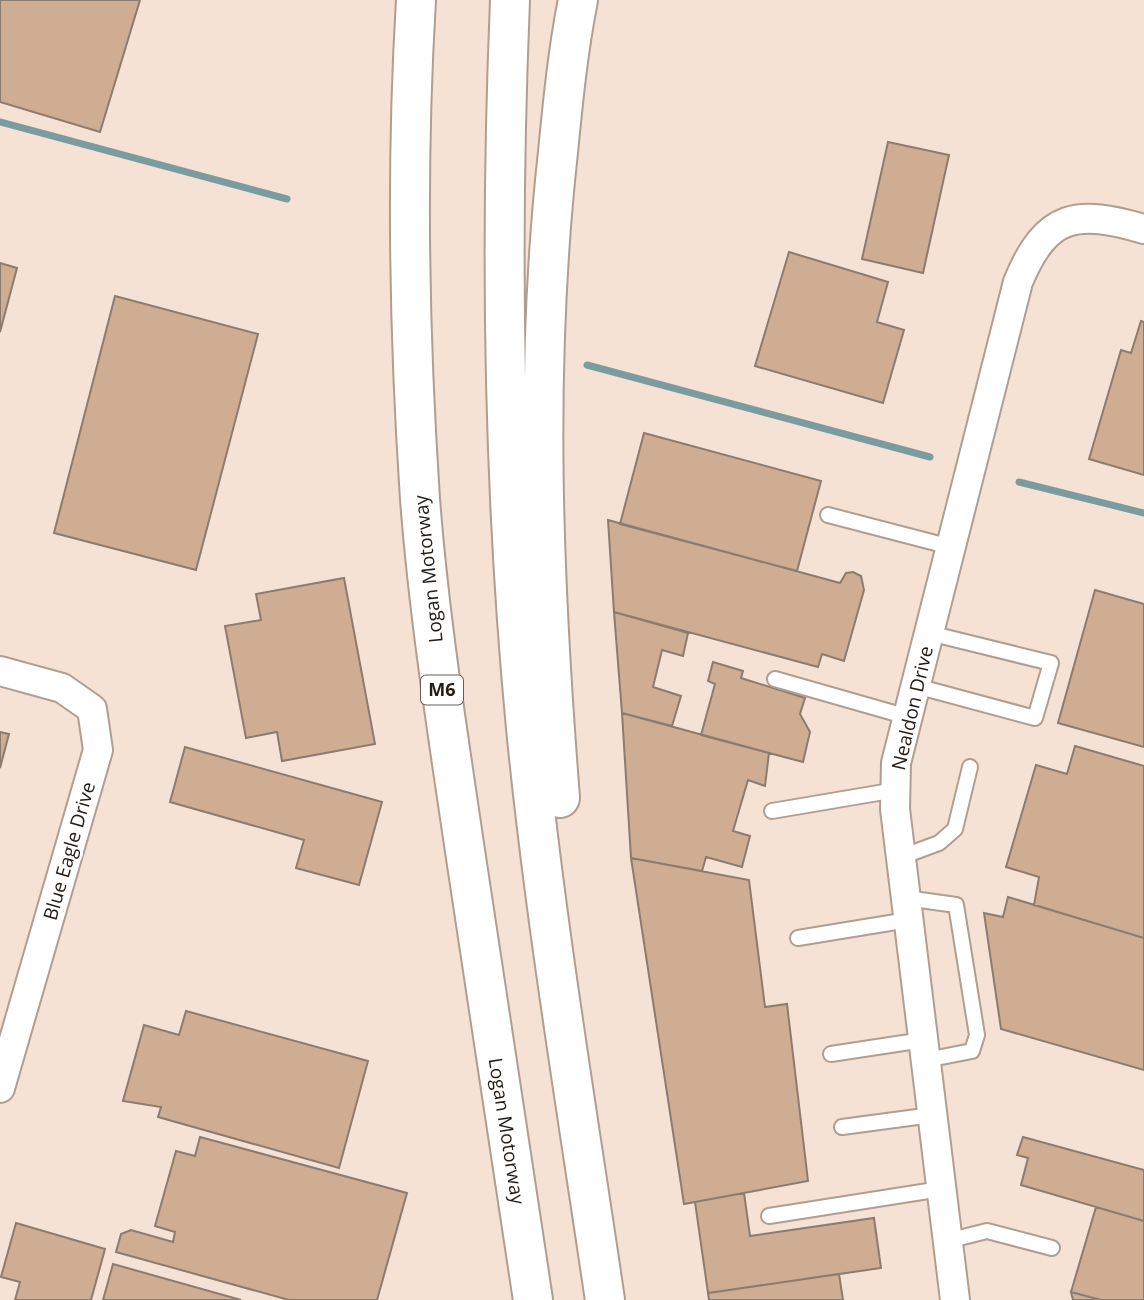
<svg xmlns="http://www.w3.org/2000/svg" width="1144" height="1300" viewBox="0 0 1144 1300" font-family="'Open Sans',sans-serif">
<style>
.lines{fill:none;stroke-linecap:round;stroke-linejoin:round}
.stream{stroke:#7a9ca0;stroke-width:7}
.building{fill:#cfad93;stroke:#8c7b6f;stroke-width:2}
.service-casing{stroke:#b09e91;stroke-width:18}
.minor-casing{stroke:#b09e91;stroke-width:32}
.motorway-casing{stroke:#b09e91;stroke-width:42}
.service{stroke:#fff;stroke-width:14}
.minor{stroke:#fff;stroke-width:28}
.motorway{stroke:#fff;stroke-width:38}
.labels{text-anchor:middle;stroke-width:6;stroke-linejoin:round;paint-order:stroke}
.shield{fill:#fff;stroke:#65605d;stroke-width:2}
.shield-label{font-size:18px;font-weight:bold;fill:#231c17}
.street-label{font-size:19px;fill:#231c17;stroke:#fff}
</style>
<rect width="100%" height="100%" fill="#f5e2d4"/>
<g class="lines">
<path class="stream" d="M0 122 287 199
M587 365 930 457
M1019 482 1144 513"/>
</g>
<path class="building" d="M0 0H140L100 132 0 102Z
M888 142 949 155 923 273 862 259Z
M789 252 888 282 877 322 904 330 883 403 755 366Z
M0 263 17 268 0 332Z
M115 296 258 334 196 570 54 533Z
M1141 321 1144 322V475L1089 459 1121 350 1131 353Z
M644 433 821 481 797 571 620 524Z
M608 520 840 583 846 573 853 572 861 576 864 590 844 661 822 654 818 667 614 612Z
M344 578 375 744 282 761 277 732 246 738 225 626 261 620 256 594Z
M1095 590 1144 604V747L1058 723Z
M614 612 688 633 683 656 662 650 653 687 681 696 672 726 622 713Z
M713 662 743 671 741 678 805 698 800 714 810 732 803 762 701 735 715 684 708 681Z
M622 713 769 753 765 786 748 780 733 831 750 836 742 867 706 857 702 871 631 858Z
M0 732 9 734 0 768Z
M1075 746 1144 766V938L1034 905 1039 877 1006 867 1036 765 1067 774Z
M185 747 382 802 359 885 296 868 304 840 170 802Z
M631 858 749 880 765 1007 787 1004 808 1181 684 1204Z
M1008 897 1144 938V1070L1001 1029 984 913 1003 917Z
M186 1011 368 1061 339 1168 158 1117 161 1107 123 1101 144 1025 179 1035Z
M200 1137 407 1193 377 1300H289L116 1252 121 1234 131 1230 173 1242 175 1232 155 1226 176 1151 195 1156Z
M1023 1137 1144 1170V1221L1021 1185 1028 1158 1017 1155Z
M744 1193 750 1236 874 1218 881 1268 708 1293 695 1202Z
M1096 1207 1144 1221V1300H1101L1071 1292Z
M16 1223 105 1249 91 1300H15L20 1282 1 1277Z
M113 1264 241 1300H103Z
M839 1274 843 1300H709L708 1293Z
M1071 1292 1101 1300H1073Z"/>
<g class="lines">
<defs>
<path id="service" d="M828 515 951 547
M775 679 908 717
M916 686 1035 718 1051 663 929 633
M772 811 896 790
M901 857 939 843 955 829 970 767
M906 898 956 905 977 1035 972 1051 926 1060
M798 938 908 920
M831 1054 923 1040
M842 1127 932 1115
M769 1216 941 1189
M947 1241 987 1231 1052 1248"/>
<path id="minor" d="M0 671 62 688 92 709 98 750 0 1088
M955 1300 895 809 896 763 1018 282C1047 212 1077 210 1144 229"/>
<path id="motorway" d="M416 0C406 166 409 334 420 499 429 617 448 735 465 851 488 1001 510 1150 533 1300
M510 0C500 242 503 487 526 728 545 920 577 1110 605 1300
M560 798C543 582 534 368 558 152 563 101 568 50 578 0"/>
</defs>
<use href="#service" class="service-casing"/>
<use href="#minor" class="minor-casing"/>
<use href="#motorway" class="motorway-casing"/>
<use href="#service" class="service"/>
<use href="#minor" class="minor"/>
<use href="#motorway" class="motorway"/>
</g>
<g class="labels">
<rect class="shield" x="421" y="675.5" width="42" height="29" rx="5"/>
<g class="shield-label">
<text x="442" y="696">M6</text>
</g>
<g class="street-label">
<text transform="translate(428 569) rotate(-96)" y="7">Logan Motorway</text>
<text transform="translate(912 708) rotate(-77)" y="7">Nealdon Drive</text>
<text transform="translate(69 851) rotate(-74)" y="7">Blue Eagle Drive</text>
<text transform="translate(507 1131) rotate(81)" y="7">Logan Motorway</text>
</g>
</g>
</svg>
